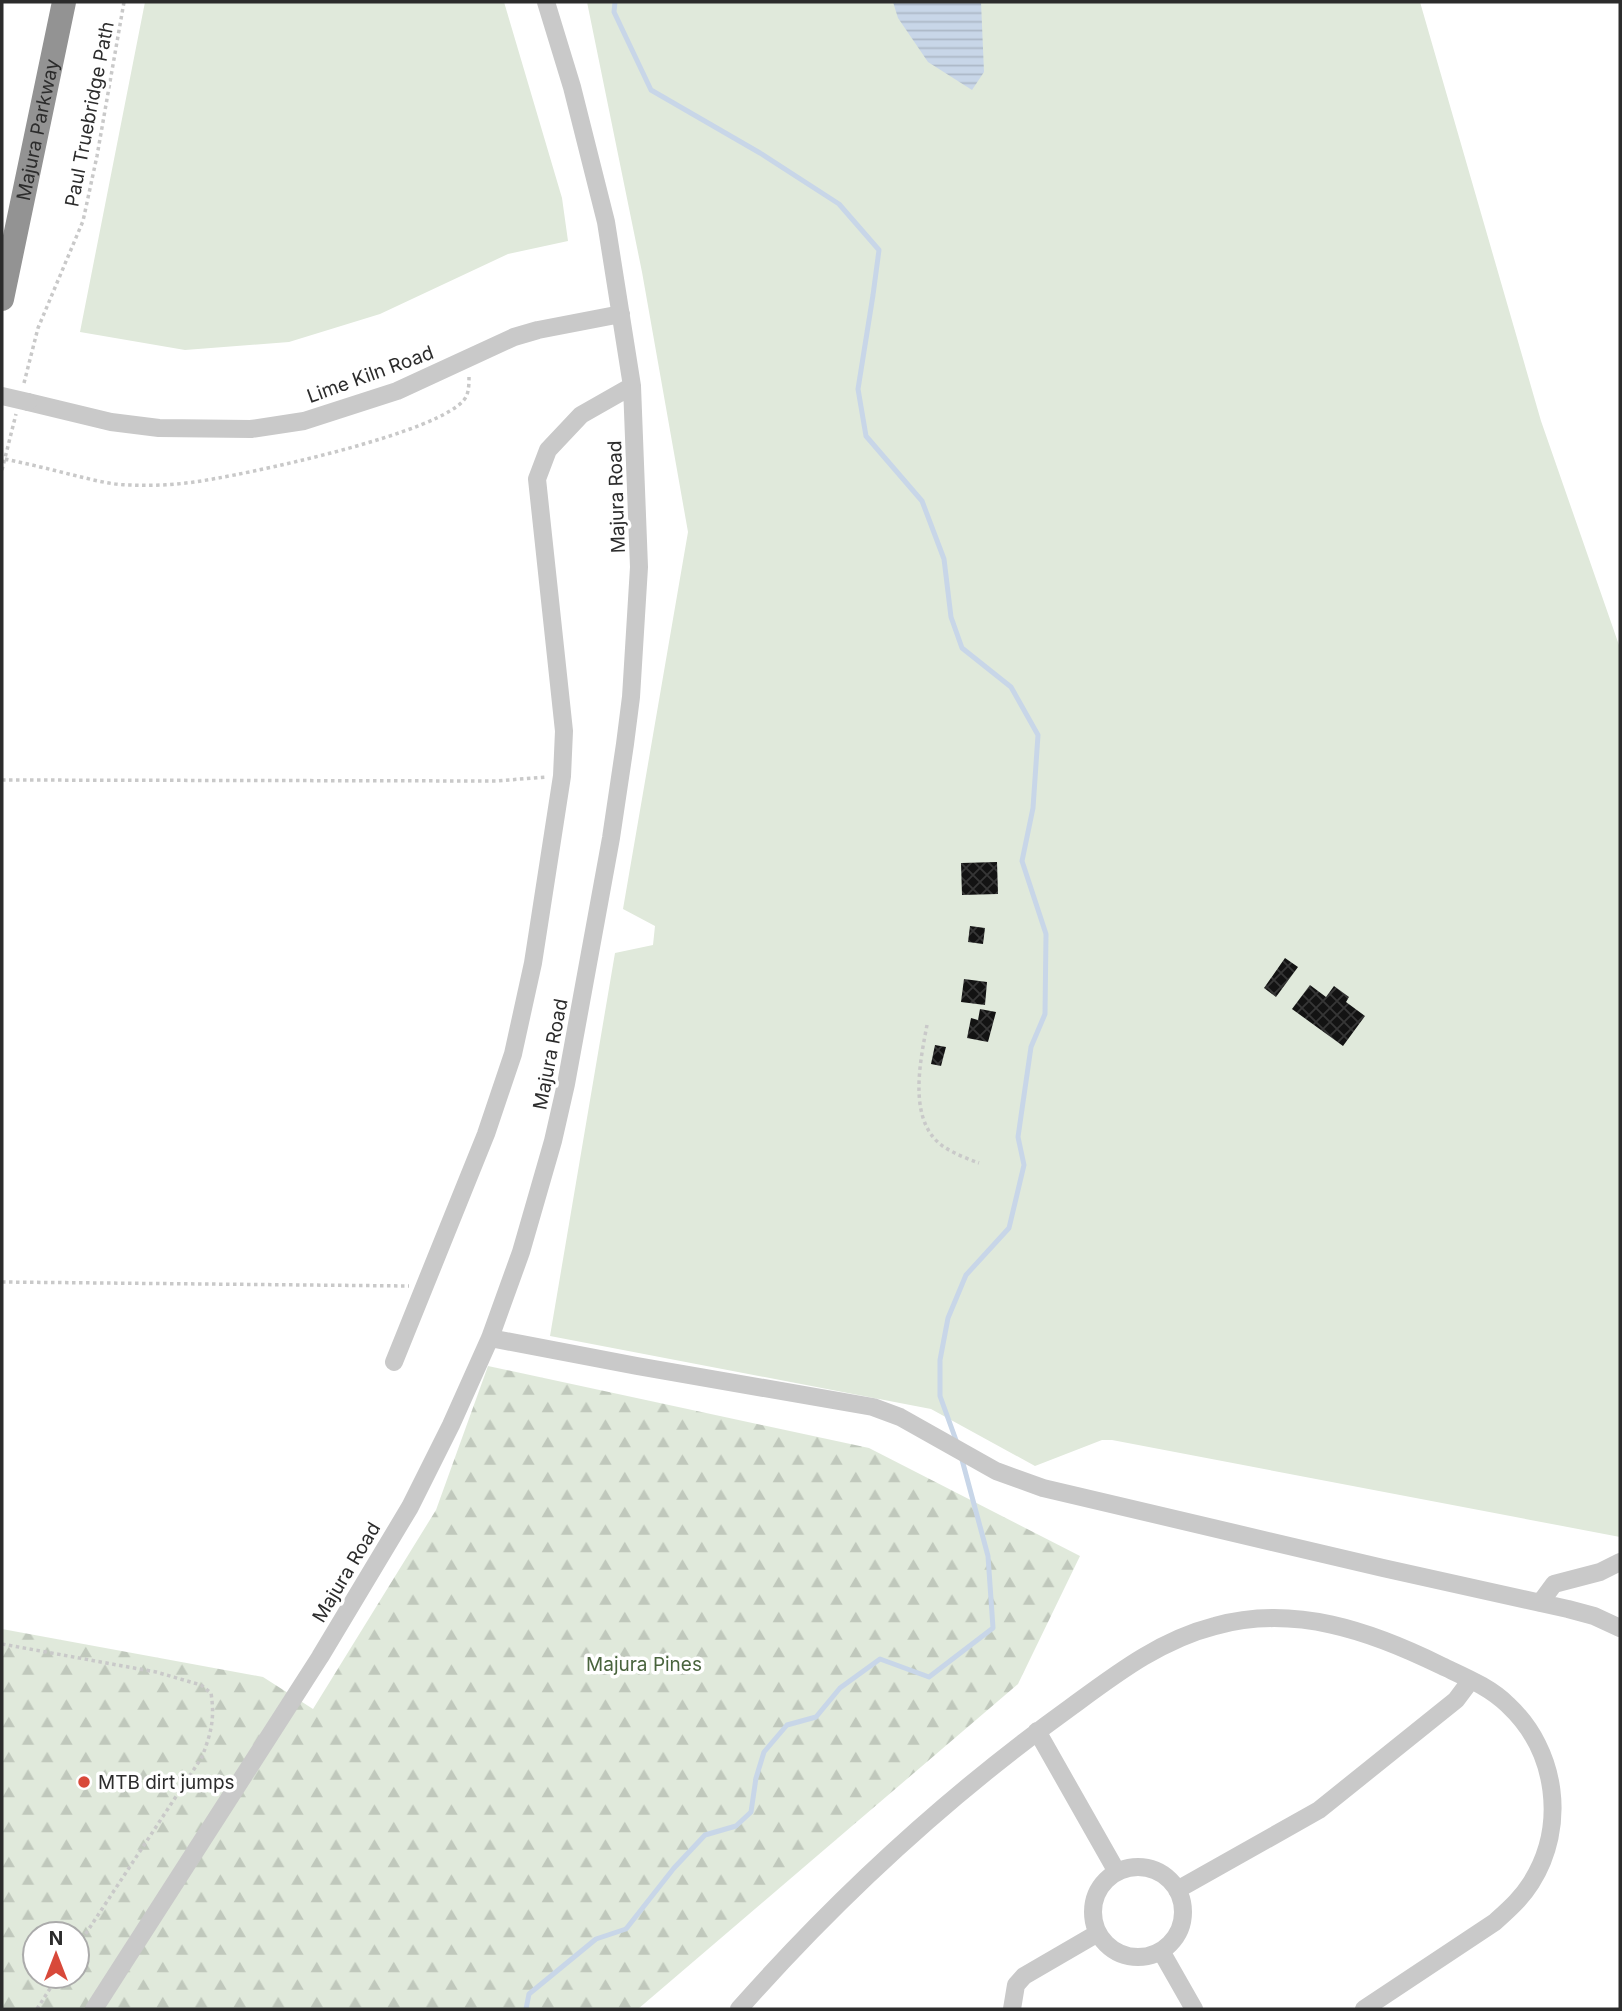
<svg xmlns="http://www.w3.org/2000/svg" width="1622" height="2011" viewBox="0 0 1622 2011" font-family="Inter,sans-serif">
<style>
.green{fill:#e0e9db}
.forest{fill:url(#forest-firs);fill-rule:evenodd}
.water{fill:url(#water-rules)}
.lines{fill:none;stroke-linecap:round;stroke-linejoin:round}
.stream{stroke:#c8d6e8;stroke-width:5}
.building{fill:url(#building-cross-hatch)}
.path{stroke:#c9c9c9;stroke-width:3.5;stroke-dasharray:3.5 3.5;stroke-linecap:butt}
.minor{stroke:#c9c9c9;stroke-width:18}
.highway{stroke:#939393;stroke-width:24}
.minor-bridge{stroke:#c9c9c9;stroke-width:18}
.poi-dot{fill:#d8493a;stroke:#fff;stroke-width:2.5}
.labels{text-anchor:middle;stroke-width:7;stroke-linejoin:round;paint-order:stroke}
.street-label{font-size:19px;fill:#2c2c2c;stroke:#fff}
.park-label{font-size:19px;fill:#49643d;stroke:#fff}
.poi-label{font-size:19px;fill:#2c2c2c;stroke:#fff;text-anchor:start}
</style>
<defs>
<pattern id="forest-firs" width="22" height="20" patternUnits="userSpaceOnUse" patternTransform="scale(1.75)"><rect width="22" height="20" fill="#e0e9db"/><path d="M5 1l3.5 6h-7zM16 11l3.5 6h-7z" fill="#c0c8bc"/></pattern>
<pattern id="water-rules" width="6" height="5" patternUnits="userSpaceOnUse" patternTransform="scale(1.75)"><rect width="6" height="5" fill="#c8d6e8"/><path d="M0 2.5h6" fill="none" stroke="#acb8c7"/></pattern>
<pattern id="building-cross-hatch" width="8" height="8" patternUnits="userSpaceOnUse" patternTransform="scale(1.75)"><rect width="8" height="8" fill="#131313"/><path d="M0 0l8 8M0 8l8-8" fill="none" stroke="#363636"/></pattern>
</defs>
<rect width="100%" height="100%" fill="#fff"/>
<path class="green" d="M145 2H504L562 198 568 241 508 254 380 314 289 342 185 350 80 332Z
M587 2H1420L1541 421 1620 648V1537L1112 1440H1102L1035 1466 931 1409 550 1336 615 953 653 945 655 926 623 909 688 532 642 272Z"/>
<path class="forest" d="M488 1366 869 1448 1080 1556 1018 1684 638 2009H2V1629L263 1677 313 1709 436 1510ZM35 1934H77V1976H35Z"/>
<path class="water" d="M893 2H981L984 72 972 90 928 62 898 18Z"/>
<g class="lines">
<path class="stream" d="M615 2 614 12 651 90 760 153 839 204 879 250 873 295 858 389 866 436 922 501 944 559 951 617 962 648 1011 687 1038 735 1033 808 1022 861 1046 934 1045 1014 1031 1047 1018 1137 1024 1165 1009 1228 966 1275 948 1318 940 1360V1396L957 1443
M526 2009 529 1994 596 1939 626 1929 674 1868 705 1835 736 1826 751 1812 756 1778 764 1752 787 1725 816 1717 840 1688 880 1659 929 1677 993 1628 988 1556 961 1456"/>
</g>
<path class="building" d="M997 862 998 894 962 895 961 863Z
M970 926 985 928 983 944 968 942Z
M1285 958 1298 967 1276 997 1264 988Z
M964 979 987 982 985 1005 961 1002Z
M1310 985 1326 997 1334 986 1349 997 1346 1002 1365 1016 1343 1046 1292 1009Z
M980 1009 996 1012 988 1042 967 1038 971 1018 978 1020Z
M935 1045 946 1047 941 1066 931 1064Z"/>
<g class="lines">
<path class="path" d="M24 383 38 328 83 221 97 156 124 2
M5 459C29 464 53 470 77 476 94 480 112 485 130 485 151 486 173 485 194 482 239 476 446 433 466 397 469 391 469 383 469 376
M2 470 16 414
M2 780 496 781 546 777
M927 1025C920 1062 907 1122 944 1147 955 1154 968 1159 979 1163
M2 1282 409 1286
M2 1644 156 1672 201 1685 211 1693C215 1719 211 1733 202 1757L77 1947
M37 2009 58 1976"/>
<path class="minor" d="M28 402 111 422 159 428 251 429 304 421 397 391 514 337 538 330 621 314
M490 1338 637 1366 873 1407 900 1417 996 1471 1043 1488 1383 1568 1568 1609 1594 1616 1620 1628
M394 1362 486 1134 513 1054 533 963 562 776 564 731 537 479 548 450 581 415 632 386
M1540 1603 1554 1584 1600 1572 1620 1562
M1037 1731 1117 1872
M1093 1912a45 45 0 1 1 90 0a45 45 0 1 1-90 0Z
M1177 1890 1319 1810 1456 1700 1471 1680
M1161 1951 1194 2009
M94 2009 320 1657 410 1507 451 1425 490 1338 521 1252 553 1141 566 1084 611 838 625 744 631 697 639 567 632 386 606 222 572 87 546 2
M739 2009C838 1897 950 1794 1071 1707 1116 1674 1160 1640 1215 1626 1294 1604 1371 1631 1442 1666 1465 1677 1490 1687 1508 1705 1557 1751 1567 1826 1531 1883 1521 1899 1508 1910 1495 1922L1364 2009
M1012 2009 1016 1985 1024 1976 1098 1933"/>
<path class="highway" id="s1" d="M2 299 64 2"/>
<path class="minor-bridge" d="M2 396 28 402"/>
</g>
<circle class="poi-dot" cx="84" cy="1782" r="7"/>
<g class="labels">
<g class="street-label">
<text transform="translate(89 114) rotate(-79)" y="7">Paul Truebridge Path</text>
<text dy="7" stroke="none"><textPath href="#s1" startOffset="173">Majura Parkway</textPath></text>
<text transform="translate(370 374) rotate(-20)" y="7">Lime Kiln Road</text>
<text transform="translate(616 497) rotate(-92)" y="7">Majura Road</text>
<text transform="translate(550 1054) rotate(-79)" y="7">Majura Road</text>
<text transform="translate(346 1572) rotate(-59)" y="7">Majura Road</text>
</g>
<g class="park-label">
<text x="644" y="1671">Majura Pines</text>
</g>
<g class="poi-label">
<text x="98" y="1789">MTB dirt jumps</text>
</g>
</g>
<rect width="1622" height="2011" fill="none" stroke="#2c2c2c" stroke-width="7"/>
<g transform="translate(56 1955)"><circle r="33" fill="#ffffff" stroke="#ababab" stroke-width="2"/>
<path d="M0-5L12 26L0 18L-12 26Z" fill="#d8493a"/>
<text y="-10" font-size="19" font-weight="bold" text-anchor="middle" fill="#2c2c2c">N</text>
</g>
</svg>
